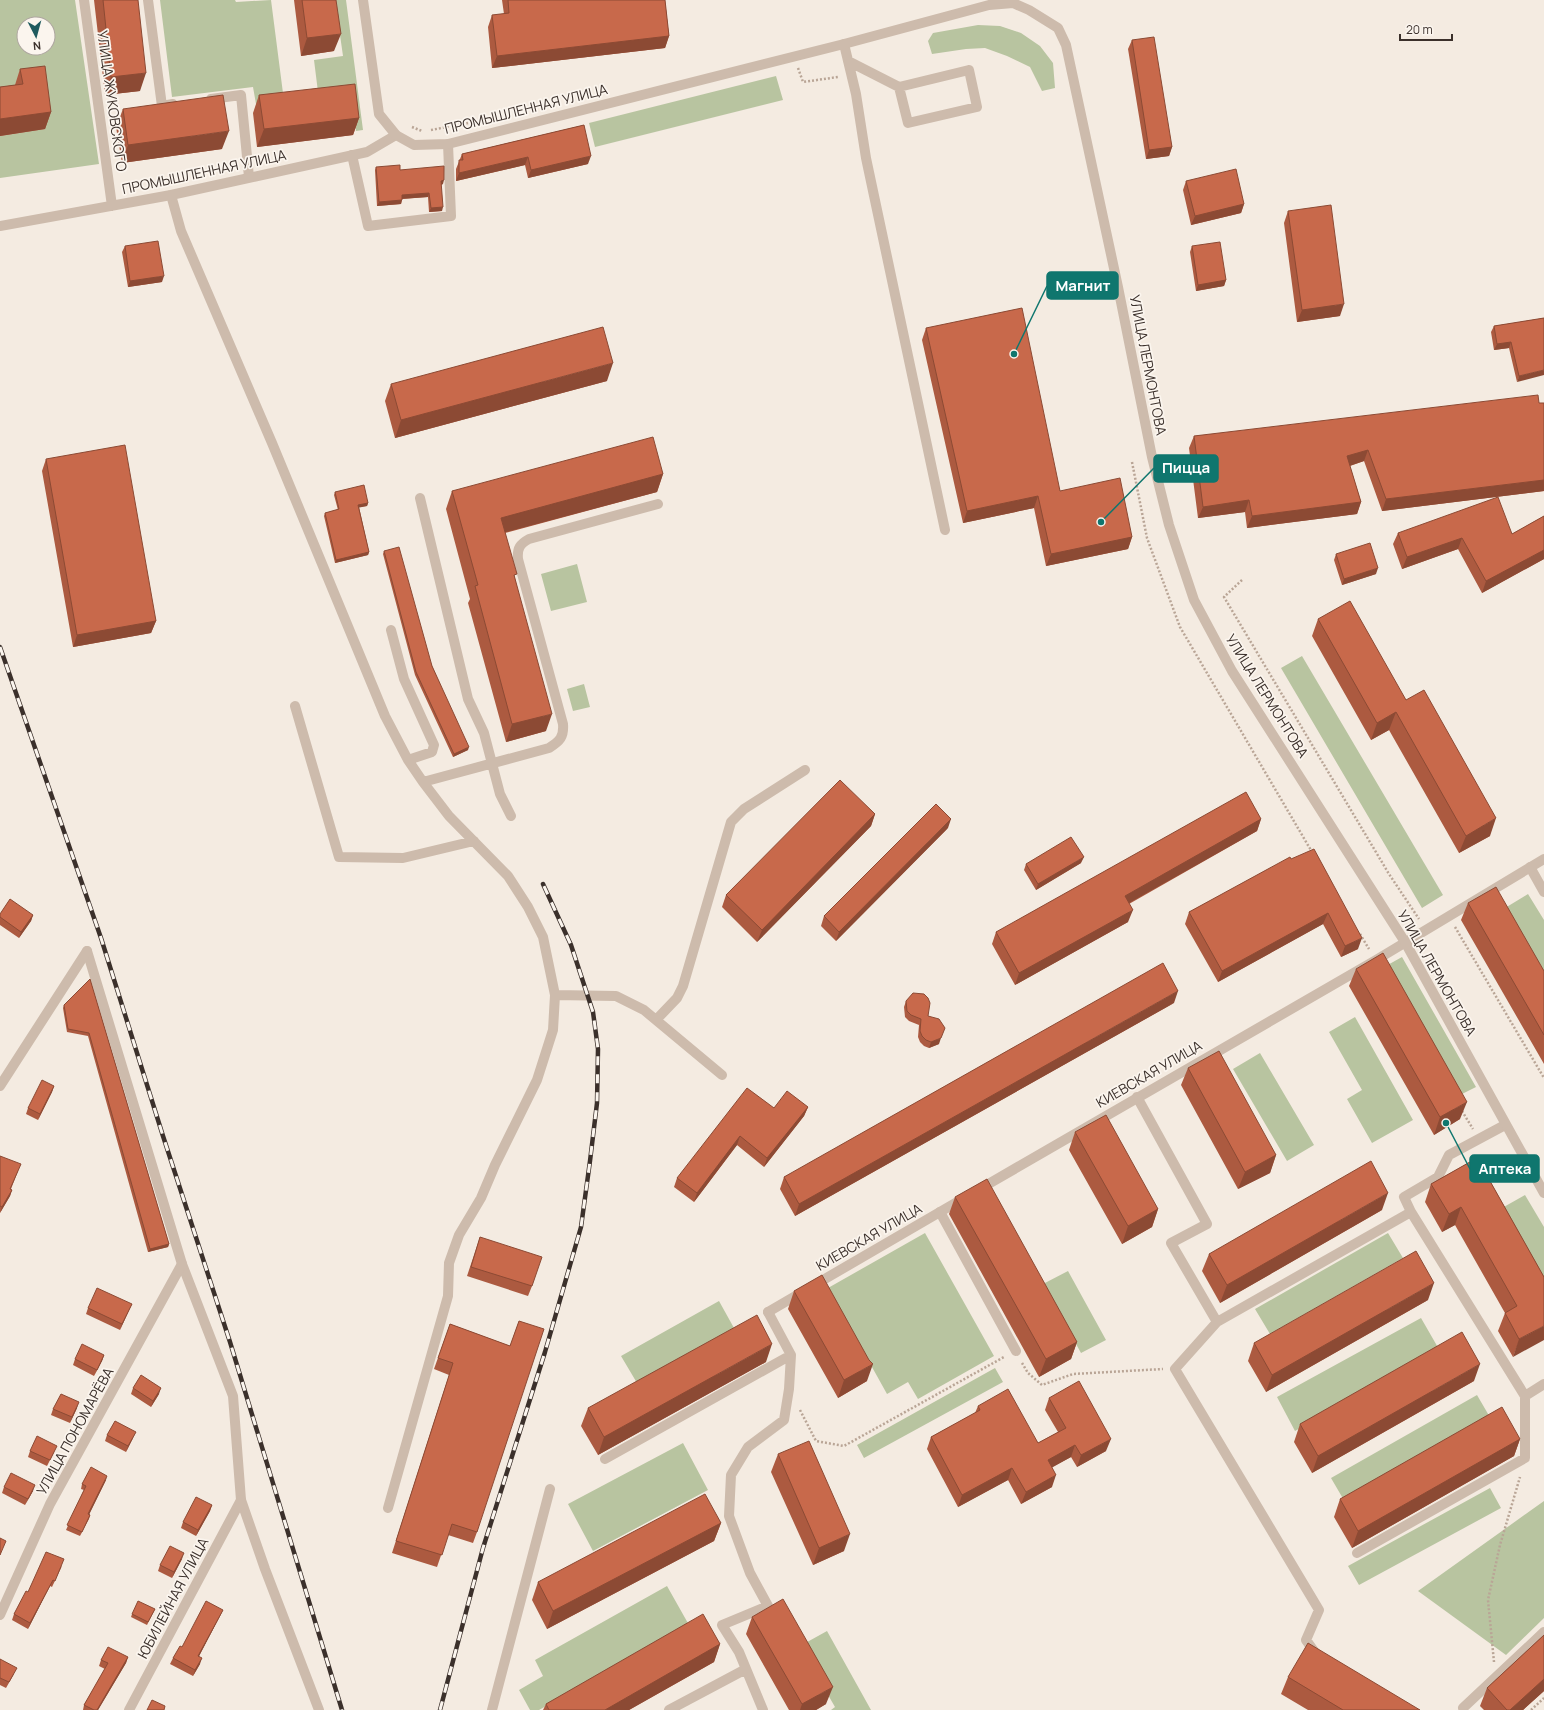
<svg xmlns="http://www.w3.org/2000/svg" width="1544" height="1710" viewBox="0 0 1544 1710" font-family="Manrope,sans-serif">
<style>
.green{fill:#b8c4a0;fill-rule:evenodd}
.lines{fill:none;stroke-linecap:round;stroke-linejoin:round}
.path{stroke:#b9a596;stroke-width:2.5;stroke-dasharray:2 2;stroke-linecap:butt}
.service{stroke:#cdbbac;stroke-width:10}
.minor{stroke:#cdbbac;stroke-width:10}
.tertiary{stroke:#cdbbac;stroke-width:10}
.rail-casing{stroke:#3b302b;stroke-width:4.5}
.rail{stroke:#fbf5ee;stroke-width:3;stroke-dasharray:9;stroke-linecap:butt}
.wall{fill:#ac5a40}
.shaded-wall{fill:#8c4a34}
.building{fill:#c8694b;stroke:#8c4a34}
.labels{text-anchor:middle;stroke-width:3.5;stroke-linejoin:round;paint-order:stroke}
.street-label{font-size:14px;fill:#3b302b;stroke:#fbf5ee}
.leader{fill:none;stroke:#0f766e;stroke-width:1.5}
.callout-dot{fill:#0f766e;stroke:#fbf5ee;stroke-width:1.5}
.callout{fill:#0f766e;stroke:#0f766e;stroke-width:1.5}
.callout-label{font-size:15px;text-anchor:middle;font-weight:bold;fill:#fff}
</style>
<rect width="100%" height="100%" fill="#f4ebe1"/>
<path class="green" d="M0 0H75L99 164 0 178V136L44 129 0 104ZM24 24H48V48H24Z
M160 0H235L236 2 271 0 284 101 256 104 253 87 172 97Z
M335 0H346L363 130 356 131 351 96 319 100 314 60 343 56Z
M978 25 1000 26 1021 33 1040 46 1053 63 1055 88 1042 91 1030 67 1007 56 985 48 966 49 932 54 928 41 933 33Z
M776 76 783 100 595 147 589 123Z
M577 564 587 602 551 611 541 574Z
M1302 656 1443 895 1422 908 1281 668Z
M584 684 590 707 573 711 567 689Z
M1528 894 1544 920V975L1505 908Z
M1402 957 1476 1087 1458 1096 1384 967Z
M1355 1017 1413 1120 1372 1143 1347 1099 1362 1090 1329 1032Z
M1260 1053 1314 1145 1287 1161 1233 1069Z
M1525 1195 1544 1227V1280L1502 1208Z
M925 1233 994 1356 918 1399 908 1382 887 1394 828 1288Z
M1388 1233 1403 1258 1270 1334 1255 1309Z
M1068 1271 1106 1340 1081 1353 1043 1284Z
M719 1301 734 1328 637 1383 621 1356Z
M1421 1318 1440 1351 1295 1431 1277 1397Z
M995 1368 1003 1382 864 1458 857 1445Z
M1477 1395 1491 1419 1345 1502 1331 1478Z
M683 1443 708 1490 593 1551 568 1504Z
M1490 1488 1501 1508 1359 1585 1348 1566Z
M1544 1501V1618L1506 1655 1418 1591Z
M667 1586 689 1625 539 1710H530L519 1690 543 1676 535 1660Z
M827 1631 871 1710H831L835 1707 800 1646Z"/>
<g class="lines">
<path class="path" d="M798 68 803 82 838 77
M412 127 422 131
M431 130 468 123
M1132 462 1147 538 1180 627 1312 852
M1242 580 1224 597 1389 874 1419 919
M1455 927 1544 1078
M1360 934 1369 949
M1462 1111 1473 1129
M1022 1363 1028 1373 1042 1385 1073 1374 1163 1369
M800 1410 816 1441 844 1446 1004 1357
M1494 1662 1488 1600 1500 1545 1520 1477
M1531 1710 1544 1698"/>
<path class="service" d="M148 0 162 106 173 104
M844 44 856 94 866 158 945 530
M848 61 899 87 908 123 977 107 969 70 899 87
M211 99 241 95 249 177
M352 155 368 226 451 216 448 144
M171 195 181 231 272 443 385 716 408 760 423 782 449 816 508 876 528 907 543 937 555 995 616 996 644 1010 722 1075
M420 498 468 699 484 733 500 794 511 816
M391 630 404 679 434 745 432 752 408 760
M295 706 339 857 403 858 474 841
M423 782 549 748C560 741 564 737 563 724L518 559C517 548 520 544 529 539L658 504
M1530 867 1544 892
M87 951 182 1264 233 1396 241 1500 265 1569 319 1710
M656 1020 677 998 683 986 731 822 744 809 805 770
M1137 1097 1207 1224 1171 1243 1217 1322 1411 1212 1525 1396 1544 1384
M940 1212 1016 1351
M1411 1212 1404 1197 1438 1177 1449 1155 1505 1125
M1217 1322 1175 1369 1319 1610 1306 1640 1316 1654
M605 1459 791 1355
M388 1508 448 1296 449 1263 459 1235 481 1198 495 1165 537 1080 553 1030 555 995
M1357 1553 1525 1458V1396
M492 1710 550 1489
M669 1710 746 1669
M763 1710 739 1652 722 1625 768 1606 750 1573 729 1516 731 1475 748 1447 784 1420 789 1389 791 1355 768 1312
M1464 1710 1463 1708 1544 1632"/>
<path class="minor" d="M84 0 112 206
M0 226 171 195 367 152 396 135
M0 1086 87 951
M978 1190 1376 960 1544 859
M768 1312 964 1198
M0 1615 50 1504 182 1264
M129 1710 241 1500"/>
<path class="tertiary" d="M363 0 379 114 396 135 414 145 448 144 844 44 989 5 1013 3 1029 10 1058 28 1066 45 1118 287 1152 457 1169 525 1194 600 1232 671 1405 942 1544 1193"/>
<defs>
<path id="rail" d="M0 647 101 938 163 1136 230 1342 342 1710
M440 1710 483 1548 545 1352 581 1227 590 1161 597 1103 598 1049 593 1012 571 945 543 884"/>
</defs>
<use href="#rail" class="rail-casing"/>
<use href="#rail" class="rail"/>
</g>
<path class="wall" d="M94 0H138L140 91 105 95Z
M294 0H336L334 51 301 56Z
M502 0H665L669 36 665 48 492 68 488 27 492 15 504 14Z
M1132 40 1172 147 1169 156 1146 159 1128 49Z
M20 69 51 112 45 129 0 136V87L15 85Z
M259 95 359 118 353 135 257 147 253 113Z
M123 109 222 149 122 163 116 127Z
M584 125 588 164 528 178 525 165 456 181V169L462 154Z
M376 167 400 170 443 184 441 185 442 211 429 212 428 197 402 199 401 204 377 206 375 170Z
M1186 181 1244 204 1241 213 1191 225 1183 190Z
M1288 211 1340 316 1297 322 1284 223Z
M125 246 162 282 128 287 122 252Z
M1192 246 1226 280 1224 286 1196 291 1190 252Z
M1544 318 1517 382 1509 348 1494 350 1491 332 1494 326Z
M926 328 1060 491 1132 537 1128 549 1046 566 1034 508 963 523 922 340Z
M607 381 395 438 385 401 391 384Z
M1544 403V491L1382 511 1364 461 1350 466 1361 502 1357 514 1247 528 1245 512 1198 518 1189 448 1194 436Z
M46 459 156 621 151 633 73 647 42 471Z
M663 474 657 492 505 533 515 578 546 731 506 742 468 603 470 599 446 509 452 491Z
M335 492 368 503 367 506 359 507 369 552 368 555 335 563 324 516 325 513 338 510 334 495Z
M1544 516V559L1482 593 1458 549 1402 569 1393 544 1398 533 1512 534Z
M384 551 432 666 468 750 453 757 415 675 383 554Z
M1336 554 1376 574 1342 585 1334 560Z
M1318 619 1406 700 1490 836 1459 853 1389 730 1371 740 1312 636Z
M875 814 871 826 757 942 722 907 726 895Z
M1261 819 1257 831 1129 904 1128 922 1015 985 992 944 996 932Z
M948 828 836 941 821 926 824 916Z
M1291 859 1358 949 1341 957 1323 924 1218 982 1185 924 1189 912Z
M1081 863 1036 890 1024 870 1026 864Z
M1468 903 1544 971V1064L1461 920Z
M0 914 33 915 31 921 19 938 0 925Z
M1356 969 1460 1119 1434 1135 1349 986Z
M90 979 169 1244 168 1247 148 1252 88 1036 67 1032 63 1008 64 1005Z
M906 1001 928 1016 939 1044 929 1048 924 1046 920 1042 918 1037 919 1025 909 1021 905 1017 904 1007Z
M1174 1003 795 1216 780 1189 784 1177Z
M1188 1068 1276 1155 1270 1173 1238 1189 1181 1085Z
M54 1086 52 1092 38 1120 26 1114 28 1108Z
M808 1107 804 1116 764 1167 737 1145 694 1202 674 1187 677 1178 774 1108Z
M1075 1132 1158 1209 1152 1227 1122 1244 1069 1150Z
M0 1156 18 1171 11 1189 12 1190 10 1196 0 1213Z
M1477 1158 1544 1277 1513 1357 1498 1331 1505 1313 1455 1225 1442 1232 1425 1202 1431 1184Z
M955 1197 1077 1342 1071 1359 1039 1377 949 1214Z
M1382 1210 1220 1303 1202 1271 1209 1254Z
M480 1237 532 1286 528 1296 467 1276Z
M794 1291 867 1381 838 1398 788 1309Z
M1428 1300 1266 1392 1248 1361 1254 1343Z
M132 1304 120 1330 86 1314 88 1308Z
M519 1321 477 1532 473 1543 448 1535 437 1567 392 1553 449 1375 434 1369 450 1324 510 1346Z
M104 1355 102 1361 94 1376 73 1365 75 1359Z
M766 1362 598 1455 581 1426 588 1408Z
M1474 1381 1312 1473 1294 1442 1300 1424Z
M133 1388 159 1394 151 1407 131 1394Z
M1049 1398 1106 1451 1077 1467 1071 1457 1052 1467V1487L1021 1504 1008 1480 958 1507 927 1449 931 1437 975 1413 978 1406 1038 1443 1058 1432 1045 1410Z
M77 1408 70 1423 51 1415 53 1409Z
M107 1435 133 1438 126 1452 105 1441Z
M1520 1439 1514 1456 1352 1548 1334 1517 1340 1499Z
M30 1451 54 1452 47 1466 28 1457Z
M778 1454 844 1551 813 1565 771 1472Z
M106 1480 89 1514 90 1515 89 1519 80 1536 66 1530 84 1490 81 1489 82 1484Z
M4 1487 33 1491 25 1505 2 1493Z
M212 1505 210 1511 196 1536 181 1528 183 1522Z
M721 1523 714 1541 547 1629 532 1600 538 1582Z
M182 1559 172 1578 158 1571 160 1565Z
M62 1566 52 1587 50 1586 28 1629 12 1620 14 1614 28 1592Z
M155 1609 147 1625 131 1617 132 1614Z
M223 1610 220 1616 199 1656 200 1664 193 1676 170 1664 173 1658 182 1647Z
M752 1617 826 1704 816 1710H789L746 1634Z
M1544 1635V1691L1523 1710H1484L1480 1706 1487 1688Z
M720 1644 714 1662 629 1710H543L546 1704Z
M128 1657 126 1663 98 1710H83L84 1705 105 1669 99 1666 101 1660Z
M0 1659 14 1674 6 1688 0 1685Z
M1288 1677 1420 1710H1308L1281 1694Z"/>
<path class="shaded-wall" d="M341 34 334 51 301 56 307 38Z
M669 36 665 48 492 68 497 56Z
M146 73 140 91 105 95 111 77Z
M51 112 45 129 0 136V119Z
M359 118 353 135 257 147 264 129Z
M229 131 222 149 122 163 128 145Z
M1172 147 1169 156 1146 159 1149 150Z
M591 156 588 164 528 178 531 170Z
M528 157 525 165 456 181 459 173Z
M444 180 443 184 440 185 441 181Z
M429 193 428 197 400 199 402 195Z
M402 200 401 204 377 206 379 202Z
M1244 204 1241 213 1191 225 1195 216Z
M443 207 442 211 429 212 431 208Z
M164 276 162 282 128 287 130 281Z
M1226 280 1224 286 1196 291 1198 285Z
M1344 304 1340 316 1297 322 1302 310Z
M1511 342 1509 348 1494 350 1497 344Z
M613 363 607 381 395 438 401 420Z
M1544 370V375L1517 382 1519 376Z
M1368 450 1364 461 1343 468 1347 456Z
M663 474 657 492 495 535 501 518Z
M1544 480V491L1382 511 1386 499Z
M1038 496 1034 508 963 523 967 511Z
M1249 500 1245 512 1198 518 1203 507Z
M1361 502 1357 514 1247 528 1252 516Z
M368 503 367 506 357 508 358 505Z
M1132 537 1128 549 1046 566 1051 554Z
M1462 538 1458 549 1402 569 1407 557Z
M1544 550V559L1482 593 1486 581Z
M369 552 368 555 335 563 336 560Z
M1378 568 1376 574 1342 585 1344 579Z
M156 621 151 633 73 647 77 635Z
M1396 712 1389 730 1371 740 1377 723Z
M552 714 546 731 506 742 512 724Z
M469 747 468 750 453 757 454 754Z
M875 814 871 826 757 942 762 930Z
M1496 818 1490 836 1459 853 1466 836Z
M951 819 948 828 836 941 839 932Z
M1261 819 1257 831 1120 908 1125 896Z
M1084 857 1081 863 1036 890 1038 884Z
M1133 910 1128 922 1015 985 1019 973Z
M1328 913 1323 924 1218 982 1222 971Z
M33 915 31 921 19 938 21 932Z
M1362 938 1358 949 1341 957 1345 946Z
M1178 991 1174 1003 795 1216 799 1204Z
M941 1038 939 1044 929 1048 931 1042Z
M54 1086 52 1092 38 1120 40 1114Z
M1467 1102 1460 1119 1434 1135 1440 1117Z
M808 1107 804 1116 764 1167 767 1158Z
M740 1136 737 1145 694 1202 697 1193Z
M1276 1155 1270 1173 1238 1189 1245 1172Z
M12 1190 10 1196 0 1213 2 1207Z
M1388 1193 1382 1210 1220 1303 1227 1285Z
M1461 1207 1455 1225 1442 1232 1449 1214Z
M1158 1209 1152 1227 1122 1244 1128 1226Z
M169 1244 168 1247 148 1252 150 1249Z
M1434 1283 1428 1300 1266 1392 1272 1375Z
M132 1304 129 1310 120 1330 122 1324Z
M1544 1326V1340L1513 1357 1519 1339Z
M1077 1342 1071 1359 1039 1377 1046 1359Z
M772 1344 766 1362 598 1455 604 1437Z
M104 1355 102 1361 94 1376 97 1370Z
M873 1364 867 1381 838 1398 844 1380Z
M1480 1364 1474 1381 1312 1473 1318 1456Z
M161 1388 159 1394 151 1407 153 1401Z
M79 1402 77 1408 70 1423 72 1417Z
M136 1432 126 1452 128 1446Z
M1111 1439 1106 1451 1077 1467 1081 1455Z
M1520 1439 1514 1456 1352 1548 1358 1531Z
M1075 1445 1071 1457 1044 1472 1048 1460Z
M1012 1468 1008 1480 958 1507 962 1495Z
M1056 1475 1052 1487 1021 1504 1026 1492Z
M107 1476 106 1480 87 1519 88 1514Z
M35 1485 33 1491 25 1505Z
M212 1505 210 1511 196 1536 198 1530Z
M721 1523 714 1541 547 1629 553 1611Z
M850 1534 844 1551 813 1565 819 1548Z
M184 1553 182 1559 172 1578 174 1572Z
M53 1580 50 1586 28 1629 30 1623Z
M223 1610 220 1616 196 1662 198 1656Z
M720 1644 714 1662 629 1710H605Z
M128 1657 126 1663 98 1710H97Z
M202 1658 200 1664 193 1676 195 1670Z
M1544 1679V1691L1523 1710H1510Z
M833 1687 826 1704 816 1710H800L802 1704Z"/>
<path class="building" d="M103 0H138L146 73 111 77Z
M302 0H336L341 34 307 38Z
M508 0H665L669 36 497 56 492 15 509 13Z
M1154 37 1172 147 1149 150 1132 40Z
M45 66 51 112 0 119V87L23 84 20 69Z
M355 84 359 118 264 129 259 95Z
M223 95 229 131 128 145 123 109Z
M584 125 591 156 531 170 528 157 459 173V160H463L462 154Z
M400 165V170L444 166V180L441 181 443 207 431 208 429 193 402 195V200L379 202 376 167Z
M1236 169 1244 204 1195 216 1186 181Z
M1331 205 1344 304 1302 310 1288 211Z
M158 241 164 276 130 281 125 246Z
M1220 242 1226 280 1198 285 1192 246Z
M1022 308 1060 491 1120 478 1132 537 1051 554 1038 496 967 511 926 328Z
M1544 318V370L1519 376 1511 342 1497 344 1494 326Z
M603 327 613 363 401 420 391 384Z
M1538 395 1539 403H1544V480L1386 499 1368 450 1347 456 1361 502 1252 516 1249 500 1203 507 1194 436Z
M653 437 663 474 501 518 517 574 514 575 552 714 512 724 475 586 478 585 452 491Z
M125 445 156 621 77 635 46 459Z
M364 485 368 503 358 505 369 552 336 560 325 513 339 509 335 492Z
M1498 497 1512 534 1544 516V550L1486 581 1462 538 1407 557 1398 533Z
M1370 543 1378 568 1344 579 1336 554Z
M399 547 432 666 469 747 454 754 416 672 384 551Z
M1350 601 1406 700 1424 690 1496 818 1466 836 1396 712 1377 723 1318 619Z
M840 780 875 814 762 930 726 895Z
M1246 792 1261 819 1125 896 1133 910 1019 973 996 932Z
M936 804 951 819 839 932 824 916Z
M1071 837 1084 857 1038 884 1026 864Z
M1314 849 1362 938 1345 946 1328 913 1222 971 1189 912 1290 857 1291 859Z
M1496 887 1544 971V1035L1468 903Z
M10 899 33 915 21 932 0 917V914Z
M1383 953 1467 1102 1440 1117 1356 969Z
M1163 963 1178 991 799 1204 784 1177Z
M90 979 169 1244 150 1249 89 1033 68 1029 64 1005Z
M913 993 924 994 928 998 930 1003 928 1016 939 1019 945 1028 941 1038 931 1042 926 1040 922 1036 920 1031 921 1019 911 1015 907 1011 906 1001Z
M1219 1051 1276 1155 1245 1172 1188 1068Z
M42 1080 54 1086 40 1114 28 1108Z
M747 1088 774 1108 787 1091 808 1107 767 1158 740 1136 697 1193 677 1178Z
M1106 1115 1158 1209 1128 1226 1075 1132Z
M0 1156 21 1164 10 1189 12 1190 2 1207 0 1206Z
M1477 1158 1544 1277V1326L1519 1339 1505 1313 1517 1306 1461 1207 1449 1214 1431 1184Z
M1371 1161 1388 1193 1227 1285 1209 1254Z
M987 1179 1077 1342 1046 1359 955 1197Z
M480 1237 542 1257 532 1286 471 1267Z
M1416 1251 1434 1283 1272 1375 1254 1343Z
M822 1275 869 1360 873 1364 844 1380 794 1291Z
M97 1288 132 1304 122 1324 88 1308Z
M757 1315 772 1344 604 1437 588 1408Z
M519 1321 544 1329 477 1532 452 1524 442 1555 396 1541 453 1363 438 1358 450 1324 510 1346Z
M1462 1332 1480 1364 1318 1456 1300 1424Z
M82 1344 104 1355 97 1370 75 1359Z
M141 1375 161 1388 153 1401 133 1388Z
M1079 1381 1111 1439 1081 1455 1075 1445 1048 1460 1056 1475 1026 1492 1012 1468 962 1495 931 1437 980 1410 978 1406 1008 1389 1038 1443 1066 1428 1049 1398Z
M61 1394 79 1402 72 1417 53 1409Z
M1502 1407 1520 1439 1358 1531 1340 1499Z
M115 1421 136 1432 128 1446 107 1435Z
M37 1436 57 1446 50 1460 30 1451Z
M809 1441 850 1534 819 1548 778 1454Z
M91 1467 107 1476 88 1514 90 1515 82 1532 67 1525 86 1486 82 1484Z
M11 1473 35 1485 28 1499 4 1487Z
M705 1494 721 1523 553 1611 538 1582Z
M196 1497 212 1505 198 1530 183 1522Z
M0 1538 6 1541 0 1555Z
M170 1546 184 1553 174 1572 160 1565Z
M46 1552 64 1559 55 1581 53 1580 30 1623 14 1614 26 1591 28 1592Z
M783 1599 833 1687 802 1704 752 1617Z
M138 1601 155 1609 148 1622 132 1614Z
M206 1601 223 1610 198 1656 202 1658 195 1670 173 1658 180 1646 182 1647Z
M703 1614 720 1644 605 1710H549L546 1704Z
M1544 1635V1679L1510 1710H1507L1487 1688Z
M1308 1643 1420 1710H1343L1288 1677Z
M108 1647 128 1657 97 1710H94L84 1705 108 1663 101 1660Z
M0 1659 17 1668 9 1682 0 1678Z
M152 1700 165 1706 164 1710H147Z"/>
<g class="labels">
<g class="street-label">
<text transform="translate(112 101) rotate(82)" y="5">УЛИЦА ЖУКОВСКОГО</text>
<text transform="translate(526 109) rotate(-14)" y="5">ПРОМЫШЛЕННАЯ УЛИЦА</text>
<text transform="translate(204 172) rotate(-12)" y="5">ПРОМЫШЛЕННАЯ УЛИЦА</text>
<text transform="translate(1148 365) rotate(79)" y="5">УЛИЦА ЛЕРМОНТОВА</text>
<text transform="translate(1267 696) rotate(58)" y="5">УЛИЦА ЛЕРМОНТОВА</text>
<text transform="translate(1437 973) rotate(60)" y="5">УЛИЦА ЛЕРМОНТОВА</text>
<text transform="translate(1149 1074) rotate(-30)" y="5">КИЕВСКАЯ УЛИЦА</text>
<text transform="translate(869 1237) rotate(-30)" y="5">КИЕВСКАЯ УЛИЦА</text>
<text transform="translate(75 1431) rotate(-61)" y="5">УЛИЦА ПОНОМАРЁВА</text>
<text transform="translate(173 1598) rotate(-62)" y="5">ЮБИЛЕЙНАЯ УЛИЦА</text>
</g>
</g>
<path class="leader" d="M1014 354L1047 286M1101 522L1154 468M1446 1123L1470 1169"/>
<g class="callout-dot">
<circle cx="1014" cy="354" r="4"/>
<circle cx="1101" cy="522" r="4"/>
<circle cx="1446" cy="1123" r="4"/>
</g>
<g class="callout">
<rect x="1047" y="272" width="71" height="27" rx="4"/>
<rect x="1154" y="455" width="64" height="27" rx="4"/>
<rect x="1470" y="1155" width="69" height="27" rx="4"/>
</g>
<g class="callout-label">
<text x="1083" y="291">Магнит</text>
<text x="1186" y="473">Пицца</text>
<text x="1505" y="1174">Аптека</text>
</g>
<g transform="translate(36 36) rotate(174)"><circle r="19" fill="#fbf5ee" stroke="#aea6a0"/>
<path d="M0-3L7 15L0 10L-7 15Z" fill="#1f5a5e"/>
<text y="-6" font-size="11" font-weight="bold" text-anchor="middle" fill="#3b302b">N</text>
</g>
<path d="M1400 34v6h52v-6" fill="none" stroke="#3b302b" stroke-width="2"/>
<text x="1406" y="34" font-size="12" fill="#3b302b" stroke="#fbf5ee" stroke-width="3" paint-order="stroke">20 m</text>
</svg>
